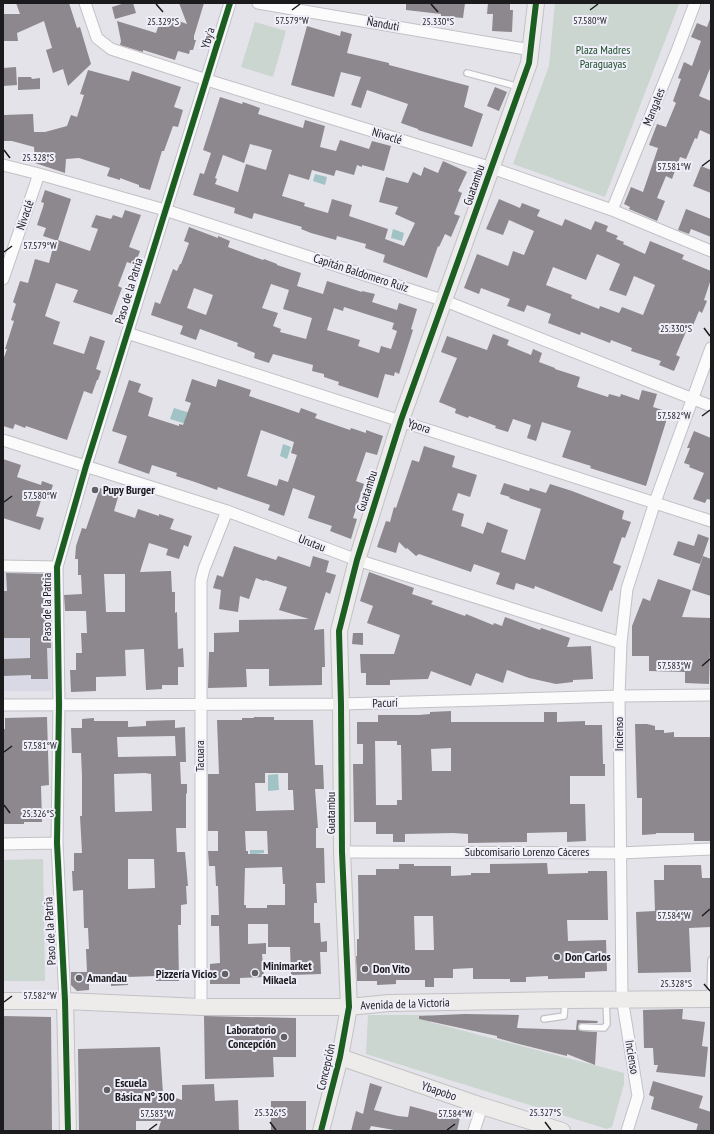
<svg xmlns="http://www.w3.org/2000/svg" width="714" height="1134" viewBox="0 0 714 1134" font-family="'PT Sans Narrow',sans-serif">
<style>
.built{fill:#d9d8e5}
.green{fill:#cad6cf}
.water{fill:#a1c3c5}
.building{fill:#8d888e;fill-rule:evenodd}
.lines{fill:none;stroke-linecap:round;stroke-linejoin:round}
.lane-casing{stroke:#c1c1c6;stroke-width:8}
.street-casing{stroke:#c1c1c6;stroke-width:13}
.secondary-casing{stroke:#c1c1c6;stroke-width:18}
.lane{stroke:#fbfbfc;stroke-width:5.5}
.street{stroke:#fbfbfc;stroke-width:11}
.secondary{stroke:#eeecea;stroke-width:16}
.cycleway-casing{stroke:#efeef9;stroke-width:8}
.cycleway{stroke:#1b5e20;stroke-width:6}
.ticks{fill:none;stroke:#1b1b1e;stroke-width:1.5}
.poi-dot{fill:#616165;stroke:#efeef9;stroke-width:1.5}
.labels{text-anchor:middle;stroke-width:4;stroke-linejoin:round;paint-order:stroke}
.street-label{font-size:12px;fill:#1b1b1e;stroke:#efeef9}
.park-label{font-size:12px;fill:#1c4f2b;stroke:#efeef9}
.poi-label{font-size:12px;font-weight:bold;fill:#1b1b1e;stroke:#efeef9;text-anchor:start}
.ticks-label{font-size:10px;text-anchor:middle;fill:#1b1b1e;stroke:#efeef9;stroke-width:4;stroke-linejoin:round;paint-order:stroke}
</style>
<rect width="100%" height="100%" fill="#e3e3e9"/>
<path class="built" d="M3 570H50L51 691H3Z"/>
<path class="green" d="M555 3H677L679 4 605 197 513 164 549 66Z
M255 22 286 31 273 77 241 67Z
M43 859 45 981H3V860Z
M368 1015H430V1022L624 1073V1084L612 1127 607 1129 366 1054Z"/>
<path class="water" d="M315 174 327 177 325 185 313 181Z
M393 229 404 233 402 241 391 238Z
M174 408 190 413 186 424 170 419Z
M283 444 291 447 287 459 280 456Z
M278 774 279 790 268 791V775Z
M250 850H264V853L255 854V861H250Z"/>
<path class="building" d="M16 3H69L77 28 80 27 91 64 68 86 63 69 53 73 46 50 52 48 44 21 17 33 18 41H3V14H20Z
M125 3H133L136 13 115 19 112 7Z
M179 3H204L194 36V40H196L193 50H190L189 54 178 51 175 60 143 50V52L120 45 121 41 117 21 156 33 159 24 165 26 167 17 187 24Z
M406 3H465L463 18 441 16V14L406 10Z
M488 3H510V10H513L512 32 492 31 493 14H487Z
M710 19 711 66 699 96 711 101V135L700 130 697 139 695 138 686 159 680 157 672 179 666 176 657 198 665 201 657 221 629 209 630 207 624 204 631 187 643 192 658 148 649 145 657 124 666 127 676 103 673 101 681 79 678 78 684 62 692 66 701 41 691 37 697 23 707 27Z
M307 26 340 36 341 31 352 34 347 53 389 63V65L469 86 464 107 483 114 472 147 418 130V129L401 123 408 104 367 90 361 108 351 105 361 77 341 72 334 97 291 85Z
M16 67 17 85 3 86V68Z
M88 70 129 81 132 71 181 87 174 107 183 110 178 127 173 126 164 151H162L150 190 139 187V185L120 178V180L107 176 110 168 79 158 66 159 65 173 35 163 34 147 12 141H3V115L33 114 34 132H45L67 126 71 115 77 117 84 95 80 94Z
M18 77H31L32 79 40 78V89L18 90Z
M495 87 507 92 499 111 487 106Z
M220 97 242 104 243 102 260 108 258 114 303 128 305 120 325 126 320 147 336 151 340 140 369 149 372 141 391 146 384 171 362 165V167L357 165 354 175 336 170 334 176 312 170 309 180 289 174 282 196 305 203 304 206 328 213 332 199 352 205 349 216 388 229 385 239 404 246 415 223 395 214 398 207 379 202 386 177 408 183 413 172 421 176 424 167 438 173 443 161 467 172 458 191 462 193 454 214 460 216 451 237 445 234 439 247 438 246 427 278 383 262 385 255 365 248 366 244 337 236 336 240 311 233 301 229 302 227 254 213 252 219 234 213 235 208 193 195 200 173 204 174 211 153 203 150ZM250 144 272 150 266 170 246 164 238 192 215 184 217 179 215 178 223 155 244 163Z
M701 166 711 170V193L693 186Z
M45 190 71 199 58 240 90 251 98 229 91 227 96 215 111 219 113 215 122 218 125 210 141 215 129 247 140 251 135 265 127 262 118 286 122 288 112 315 73 302 78 290 56 283 45 316 60 322 53 344 84 354 90 336 105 341 96 369 101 371 98 380H97L92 394 84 391 67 440 26 426 25 428 15 424 13 429 3 426V360L7 349H5L14 321 11 320 16 304 13 302 20 281 28 283 35 259 49 263 55 240 43 236 46 228 37 225 43 207 44 203 41 202Z
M499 199 520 208 522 203 540 210 537 216 562 226 565 219 591 230 595 221 608 226 606 231 618 236 616 239 624 242 623 244 645 254 650 241 684 255 682 259 711 271V279L704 300 707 301 702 313 699 311 692 328 688 327 676 355 680 357 674 371 659 365 661 361 631 351 632 348 611 340 610 343 581 332 580 335 548 323 551 314 527 305 524 312 507 306 510 299 481 288 479 294 464 288 477 254 508 266 513 251 524 255 534 231 509 220 503 235 486 229ZM597 254 620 264 609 290 626 296 634 276 655 285 643 315 622 307 619 313 600 306 599 309 571 298 572 295 546 285 553 267 586 280Z
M686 209 711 219V237L691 229 689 234 678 230Z
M189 227 218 238V236L230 241 228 247 263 260 264 259 277 264V265L301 273 297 286 323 294 327 281 362 292V291L375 294 372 302 397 310 399 303 417 309 411 329 413 330 399 374 395 372 394 376 385 374 378 398 338 385 339 382 324 377V374L312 371 313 365 273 354 269 363 254 358 255 353 237 346 238 343 200 329 196 340 180 334 183 326 151 315 155 302 160 304 173 269 177 271 180 264H181L189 243 184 241ZM271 284 289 290 283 309 312 318 306 339 280 332 281 329 273 326 278 313 262 308ZM194 288 213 295 206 315 187 308ZM344 307 394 323 392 329 397 331 391 349 381 346 379 353 358 346 360 340 327 330 334 308 343 311Z
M493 334 509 340 507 345 531 355 533 349 542 353 539 362 555 368V369L580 377 577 387 608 397 609 394 620 397 621 394 639 400 642 390 657 394 653 407 669 412 646 486 590 468 591 466 562 457 571 431 542 422 536 441 527 438 531 425 513 419 508 432 495 428 496 426 469 416 468 418 455 413 456 409 439 402 457 358 441 352 447 336 487 350Z
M192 379 216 387 218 379 251 390 249 396 279 406 299 413 301 408 317 414 315 418 350 430 351 428 366 433V430L383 436 377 455 366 452 356 481 364 484 353 518 357 519 351 539 330 531 332 526 308 518 315 496 293 488 284 516 268 510 270 505 218 487 217 490 195 482 176 476 177 473 152 465 149 474 118 463 127 436 112 431 129 380 141 384 138 392 153 398 148 416 179 426V424L183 425 191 403 185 401ZM261 430 294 442 291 453 297 455 288 482 279 479 277 486 247 476Z
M694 431 711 438V500L707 499 705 503 693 499 704 473 689 467 690 465 684 463 690 448H687Z
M424 446 455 456 452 467 477 475 470 497 458 493 452 510 464 514 461 526 483 534 487 522 508 530 501 552 525 560 541 509 509 498 510 497 500 494 504 483 529 491 530 488 546 493 550 484 572 491 624 511 622 519 631 522 625 538 622 537 613 563 621 566 612 591 610 590 602 612 535 586 534 589 516 583 514 590 496 584 500 573 474 564 471 572 419 554 416 556 407 548 406 549 399 542 396 553 377 547 386 521 390 522 394 507 396 508 412 460 419 462Z
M3 459 21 465 17 477 41 485 42 481 53 485 48 499 42 497 36 516 44 518 40 530 3 518Z
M100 488 119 494 114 511 135 518 138 509 159 516V514L174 519 170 529 192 536 188 547 184 545 179 559 166 555 168 549 149 543 140 572 171 571 172 592H175V613L177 612 178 649 183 648 184 667H178V685H162V689L146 690 144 649 125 650 126 676 96 677V691L71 692 70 670H76V653H82L81 633H87L86 611H65L64 595 82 594 81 575H78V559H75L76 546 82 528 86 529ZM104 574H125V612H106Z
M698 534 709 538 700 564 673 555 678 541 694 546Z
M234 546 276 560 278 556 310 567 313 556 329 561 326 572 336 575 330 594 326 592 314 630 324 629 325 667H322V685L269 686V669H246L247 687 208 688 209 652H214V633L239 632V620L309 619 279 610 287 587 265 580 264 581 256 578 249 599 240 596 238 612 219 609 221 590 213 588 217 575 223 577Z
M703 556 711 559V596L692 590Z
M369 572 414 588 412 594 433 601 431 604 465 616 466 614 493 625 494 623 502 626 505 617 540 630 541 628 570 638 567 647 591 646 593 679 573 680V682L556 684 529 678 507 670 503 683 476 673 471 686 431 671 428 679 390 680V685H366V673H361L360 654H394L400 635 367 623 373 606 360 601Z
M6 573 49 574 51 648H47L48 679H31V675L3 676V659L30 658V638H3V591H7Z
M658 579 691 590 682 617 711 618 709 684 685 683V672L649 671V656H632V626L643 598 650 601Z
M353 633H363V645L352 644Z
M451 711V722H544V712H557V722L585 721V725H602L603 764H605V776H570V804H585L586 841 567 842V832L527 833V842L468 843V834L453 833 405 834V842H393V834H376V822H354L353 764H363V744H357V722H378V715H419L430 714V712ZM375 741H397V745H401L402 800H397V805H376ZM451 748V771H432L431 749Z
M47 717 49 785 41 786 42 822H24V824H3V729H5V718Z
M254 717H274V720H313L315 765H323L324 789H315L318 828H316V848H324L325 883H316L317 903H314V923H320L321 942 327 941V952H320L321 974 291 975 290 947H268V924H248V944L266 943V954H262L264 977 240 978V984H210V964L220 963 219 926H211V915H219L218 886H216L215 866H209L208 851H218V831H208V774H219L217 720H242V718H254ZM265 773H288V790H293L294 810 256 811 255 783H265ZM245 831H267L268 854H248V851H246ZM282 867 283 884H285V905H267V908H246V905H244L245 868Z
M94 718V721H128V727L146 726V721L175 720V728L185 727 186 762H180L181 784H187V793L186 794V828H176L177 852H185L188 886H186L187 904 181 905V925H178L179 981H156V976L127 977 128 985 111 986V983H89V990L77 991 71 985V972H87L86 949H89L88 928H84L83 890 73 891 72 871H74V853H82L80 816H82V776L81 753H72L71 728H82V719ZM175 736 176 756 118 757 117 737ZM145 773 151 774 152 811 115 812 114 774ZM128 859H154L155 888 128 889Z
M635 724H647L655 726V730H664V733L674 732V737H711V841H694V833H656V834L642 835V798H637Z
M547 863 548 874 588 873V871H607L608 920H567L568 941 606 940 607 971 585 972V978L548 979V976L526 977V982H510V979H473V968L453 969V978H434V987H425V980H396V984L377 985V981H357L356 956H357V939H359L358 875H376V869H399V864H414V866H451V876L471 875V873H490V864ZM414 916H433L434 950H415Z
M664 865H701L702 878H711V927L689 928 691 972 638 973 636 912 655 911 654 880H664Z
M683 1009 682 1019 705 1022 702 1046 708 1047 705 1077 656 1072 658 1065H654L653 1048H644L643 1010Z
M465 1014 519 1015 517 1028 576 1030 577 1020 598 1021 597 1023H580L578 1026V1029L581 1031 597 1032 595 1065 567 1054V1056L515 1043 497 1038V1036L419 1019V1016Z
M3 1016 51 1017 52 1131H3Z
M204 1016 296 1018V1057H273L274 1077 205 1079Z
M160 1047 163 1094 182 1100V1085L214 1084 215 1101 238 1100 239 1131H158L161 1121H136V1131H79L78 1049Z
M653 1081 703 1096 699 1108 711 1112V1131H696L698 1124 651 1109 654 1097 649 1095Z
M370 1083 382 1087 374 1110 398 1116 408 1117 410 1106 443 1115 444 1109 461 1113 457 1131H400L371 1126 369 1131H351L356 1111 363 1114Z
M271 1101H306V1131H271Z"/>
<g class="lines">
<defs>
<path id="lane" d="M467 73 512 85 518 88
M710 997 711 960
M544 1019 564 1016 565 1002
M582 1027 604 1028 607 1024 606 1001"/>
<path id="street" d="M85 3 97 38 111 49 207 80 492 168 612 210 711 251
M258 3 531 50
M3 165 39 174 165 210 445 301 711 406
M612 210 678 48 695 3
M3 279 39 174
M127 333 711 521
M3 440 227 511 357 560 621 643
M3 566 57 567
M3 705 341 704 619 696 711 695
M3 844 57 843
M342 852 620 853 711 849
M65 1001 57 843 59 705 57 567 86 466 230 3
M201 1007V581L204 569 227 511
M474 1131 482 1106
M627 1131 638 1096 622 998 619 696 621 643 627 589 655 502 711 348"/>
<path id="secondary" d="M3 1001H65L201 1007H349L389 1003 565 1000 711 999
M65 1001 68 1131
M340 1057 482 1106 562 1131
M321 1131 340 1057 349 1007 342 852 341 704 339 631 357 560 401 420 529 63 536 3"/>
</defs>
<use href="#lane" class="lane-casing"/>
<use href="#street" class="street-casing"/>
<use href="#secondary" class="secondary-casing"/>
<use href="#lane" class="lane"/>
<use href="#street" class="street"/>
<use href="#secondary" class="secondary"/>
<defs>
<path id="cycleway" d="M68 1131 65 1001 57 843 59 705 57 567 86 466 230 3
M321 1131 340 1057 349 1007 342 852 341 704 339 631 357 560 401 420 529 63 536 3"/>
</defs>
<use href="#cycleway" class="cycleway-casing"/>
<use href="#cycleway" class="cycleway"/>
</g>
<path class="ticks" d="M156 4 163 12M431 4 438 12M292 10 300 4M590 10 598 4M4 150 10 158M702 166 710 160M4 252 12 246M704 328 710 336M702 416 710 410M4 502 12 496M702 666 710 659M4 752 12 746M4 805 10 813M702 916 710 909M704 984 710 991M4 1002 12 996M270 1122 276 1130M545 1122 551 1130M149 1130 157 1124M447 1130 455 1124"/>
<g class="poi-dot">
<circle cx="95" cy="490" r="4"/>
<circle cx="557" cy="957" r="4"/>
<circle cx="365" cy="969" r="4"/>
<circle cx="255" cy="973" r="4"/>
<circle cx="225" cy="974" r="4"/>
<circle cx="79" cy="978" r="4"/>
<circle cx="284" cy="1037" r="4"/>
<circle cx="107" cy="1090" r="4"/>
</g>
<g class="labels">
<g class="street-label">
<text transform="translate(383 24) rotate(10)" y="4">Ñanduti</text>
<text transform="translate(208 38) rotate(-73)" y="4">Yby'a</text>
<text transform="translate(654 107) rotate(-68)" y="4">Mangales</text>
<text transform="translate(387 136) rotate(17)" y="4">Nivaclé</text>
<text transform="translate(474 185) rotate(-71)" y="4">Guatambu</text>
<text transform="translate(25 215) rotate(-71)" y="4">Nivaclé</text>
<text transform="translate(361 273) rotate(18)" y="4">Capitán Baldomero Ruiz</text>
<text transform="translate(129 291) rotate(-73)" y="4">Paso de la Patria</text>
<text transform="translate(419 426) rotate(18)" y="4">Ypora</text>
<text transform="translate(367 491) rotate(-72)" y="4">Guatambu</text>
<text transform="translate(312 543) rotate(21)" y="4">Urutau</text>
<text transform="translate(47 607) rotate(-90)" y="4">Paso de la Patria</text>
<text transform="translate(385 703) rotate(-2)" y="4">Pacurí</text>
<text transform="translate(619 734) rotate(-90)" y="4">Incienso</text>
<text transform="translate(200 756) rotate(-90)" y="4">Tacuara</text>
<text transform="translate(331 813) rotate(-90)" y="4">Guatambu</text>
<text x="527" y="856">Subcomisario Lorenzo Cáceres</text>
<text transform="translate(50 931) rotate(-93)" y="4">Paso de la Patria</text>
<text transform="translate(405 1004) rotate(-2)" y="4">Avenida de la Victoria</text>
<text transform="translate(632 1057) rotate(81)" y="4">Incienso</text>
<text transform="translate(326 1067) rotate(-77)" y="4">Concepción</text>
<text transform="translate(439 1091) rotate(19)" y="4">Ybapobo</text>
</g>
<g class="park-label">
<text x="603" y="54">Plaza Madres<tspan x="603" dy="14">Paraguayas</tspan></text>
</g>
<g class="poi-label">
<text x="103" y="494">Pupy Burger</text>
<text x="565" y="961">Don Carlos</text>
<text x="263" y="970">Minimarket<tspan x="263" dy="14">Mikaela</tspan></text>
<text x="373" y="973">Don Vito</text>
<text x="217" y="978" text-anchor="end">Pizzería Vicios</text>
<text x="87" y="982">Amandau</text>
<text x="276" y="1034" text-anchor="end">Laboratorio<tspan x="276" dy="14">Concepción</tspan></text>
<text x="115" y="1087">Escuela<tspan x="115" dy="14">Básica Nº 300</tspan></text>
</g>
</g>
<g class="ticks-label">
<text x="292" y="24">57.579°W</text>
<text x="590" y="24">57.580°W</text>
<text x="163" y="25">25.329°S</text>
<text x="438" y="25">25.330°S</text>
<text x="38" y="161">25.328°S</text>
<text x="674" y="170">57.581°W</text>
<text x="40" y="249">57.579°W</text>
<text x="676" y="332">25.330°S</text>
<text x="674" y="419">57.582°W</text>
<text x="40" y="499">57.580°W</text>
<text x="674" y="669">57.583°W</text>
<text x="40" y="749">57.581°W</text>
<text x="38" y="817">25.326°S</text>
<text x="674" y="919">57.584°W</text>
<text x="676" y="987">25.328°S</text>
<text x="40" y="999">57.582°W</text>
<text x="270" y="1116">25.326°S</text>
<text x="545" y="1116">25.327°S</text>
<text x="157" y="1117">57.583°W</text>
<text x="455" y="1117">57.584°W</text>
</g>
<rect width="714" height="1134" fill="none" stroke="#1b1b1e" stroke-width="8"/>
</svg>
